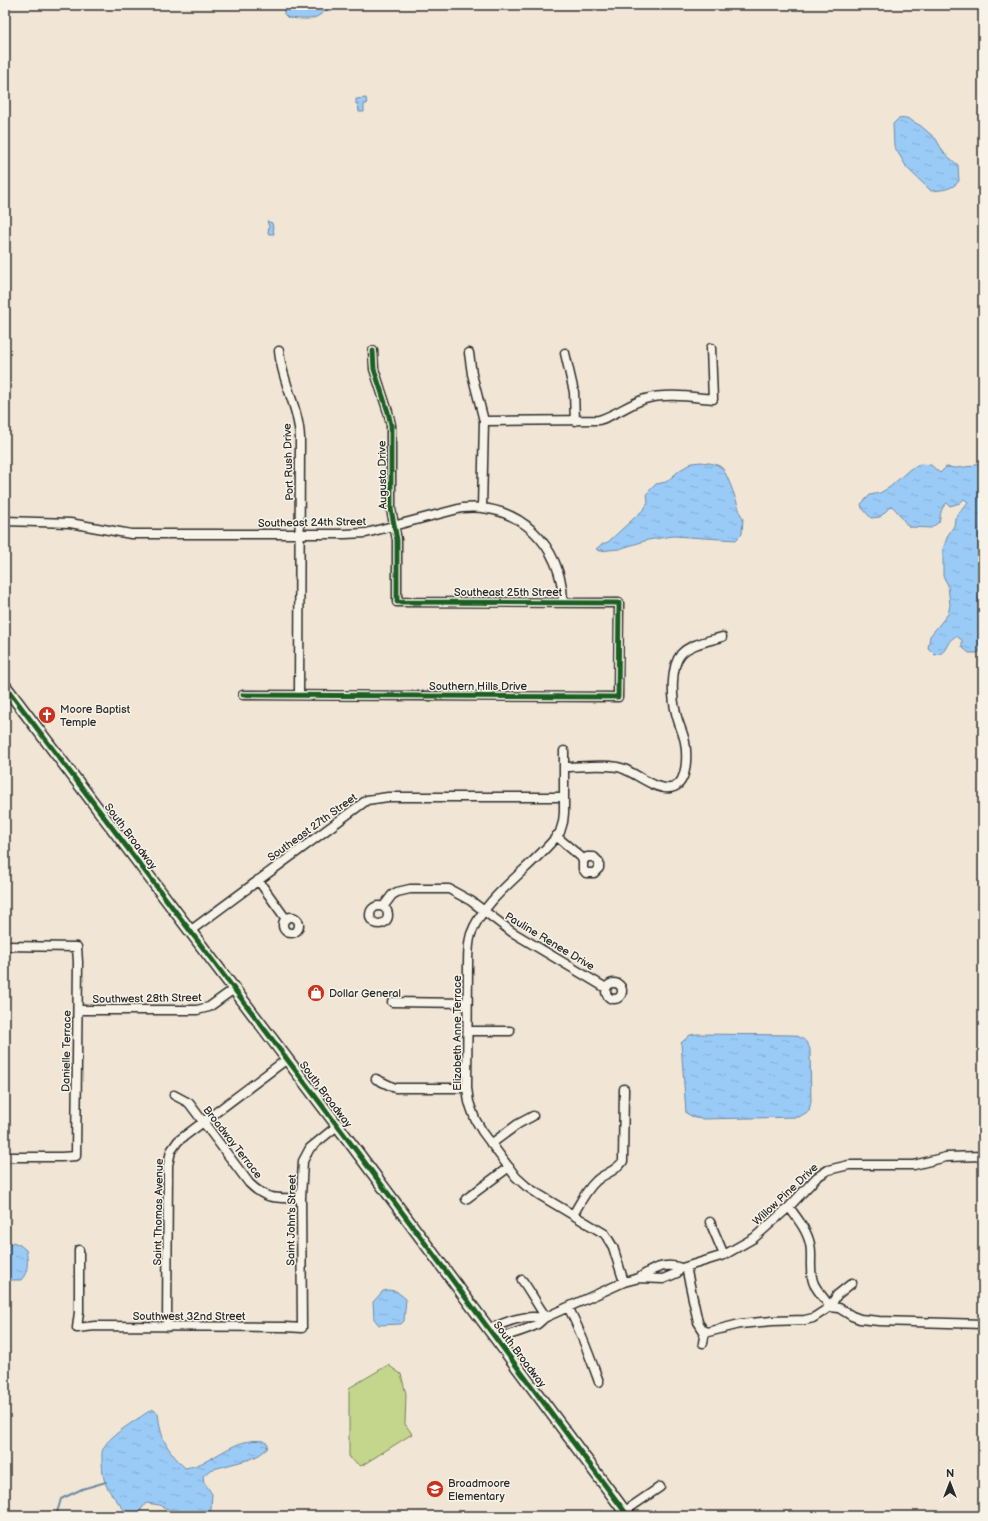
<svg xmlns="http://www.w3.org/2000/svg" width="988" height="1521" viewBox="0 0 988 1521" font-family="'Balsamiq Sans',sans-serif">
<style>
.park{fill:#c3d68b;stroke:#77805b}
.water{fill:url(#water-ripples);stroke:#6e8aa5}
.lines{fill:none;stroke-linecap:round;stroke-linejoin:round}
.stream{stroke:#6e8aa5;stroke-width:2}
.street-casing{stroke:#2b2b2b;stroke-width:11}
.secondary-casing{stroke:#2b2b2b;stroke-width:14}
.street{stroke:#f7f3e8;stroke-width:8}
.secondary{stroke:#f7f3e8;stroke-width:11}
.cycleway-casing{stroke:#f7f3e8;stroke-width:8}
.cycleway{stroke:#1b5e20;stroke-width:5}
.labels{text-anchor:middle;stroke-width:3;stroke-linejoin:round;paint-order:stroke}
.street-label{font-size:11px;fill:#2b2b2b;stroke:#f7f3e8}
.poi-label{font-size:11px;fill:#2b2b2b;stroke:#f7f3e8;text-anchor:start}
</style>
<defs>
<pattern id="water-ripples" width="26" height="14" patternUnits="userSpaceOnUse"><rect width="26" height="14" fill="#9acaf6"/><path d="M2 4q2-2 4 0t4 0M15 11q2-2 4 0t4 0" fill="none" stroke="#85aed3"/></pattern>
</defs>
<rect width="100%" height="100%" fill="#f1e6d5"/>
<filter id="ink" filterUnits="userSpaceOnUse"><feTurbulence type="fractalNoise" baseFrequency=".025" numOctaves="2"/><feDisplacementMap in="SourceGraphic" scale="8" xChannelSelector="R" yChannelSelector="G"/><feConvolveMatrix kernelMatrix="1 2 1 2 8 2 1 2 1" color-interpolation-filters="sRGB"/></filter>
<g filter="url(#ink)">
<path class="park" d="M388 1365 401 1374 406 1394 405 1424 412 1434 361 1466 349 1458V1388Z"/>
<path class="water" d="M287 5H333C313 21 314 20 288 18L284 14V10Z
M366 98 367 104H364V112H359L358 104H356V99Z
M907 118 921 126 936 139 944 153 958 165 959 181C952 190 942 190 931 191L907 168 903 161 894 146 893 124 898 119Z
M267 221 272 223 274 234H269L268 233 269 227Z
M701 462C707 463 717 463 722 468 728 475 738 505 741 515L743 518 742 534 736 540 673 536 648 540 619 549 599 551 596 549 602 544 608 542 644 509 648 503 647 493 656 484 666 482 680 470 692 463Z
M983 463V647L978 653H969L962 647V640L956 636C953 638 949 641 948 644 945 650 943 654 935 655L928 648 930 636 948 614 950 605 948 585 943 576V549L948 535 954 526 955 518 968 502 964 499 960 503 950 506 947 503C940 508 941 515 939 522L931 528 909 527C902 520 899 511 891 506L880 517 871 518 862 508 861 504 870 495 880 493 890 487 910 469 920 464 931 465 940 473 946 467 956 468 973 466 975 464Z
M697 1034 794 1035C803 1038 807 1041 810 1049L811 1101 809 1111 799 1117 703 1119 695 1118 686 1113 681 1043 690 1035Z
M13 1242 20 1245 26 1250C28 1260 29 1272 21 1280H5V1249Z
M388 1290 396 1291 406 1299 404 1321 401 1324 379 1325 374 1319 373 1302 383 1291Z
M152 1409 158 1413C161 1440 166 1448 185 1468 214 1464 233 1436 264 1441L268 1444 267 1449 259 1455 251 1459 210 1470 203 1476 204 1482 212 1494 211 1510 206 1515H186L165 1508 160 1505 146 1503 137 1515H129C125 1511 121 1506 117 1501 105 1487 103 1481 102 1462 102 1457 101 1452 104 1447 111 1434 140 1418 152 1409Z"/>
<g class="lines">
<path class="stream" d="M56 1516 61 1499 82 1489 106 1482"/>
<defs>
<path id="street" d="M279 351C282 382 299 408 300 438L299 695
M469 353 472 374 484 421 482 508
M565 353 574 392 575 421
M484 421 599 420C616 415 629 404 645 399 666 393 691 397 713 399L711 348
M5 521 70 523 131 534H345L366 533 462 508C519 502 562 546 563 601
M243 695 618 697 619 603 397 602V540L391 509V425L388 412 374 369 373 351
M564 751V813L563 822 560 832C536 865 485 895 471 934 468 944 468 955 468 965L467 1088 469 1102 475 1119 482 1131 516 1177 526 1186 538 1194 605 1234 613 1247 624 1282
M564 767C579 767 611 763 624 769 637 774 659 793 674 787 688 781 687 754 685 742 683 732 678 723 676 713 672 698 670 667 681 654 690 644 709 641 722 637
M556 836 581 857 583 861V869L586 873H594L599 868V862L594 857H587L583 861
M258 880 286 919
M370 915a9 9 0 1 1 18 0a9 9 0 1 1-18 0Z
M383 907 392 895 397 892 410 889H449L471 901 512 932 606 988
M283 925a8 8 0 1 1 16 0a8 8 0 1 1-16 0Z
M190 931 367 800 388 797H564
M5 946 77 947 78 962 76 1156 61 1157H5
M606 991a8 8 0 1 1 16 0a8 8 0 1 1-16 0Z
M392 1002 467 1003
M78 1010H197L209 1007 234 989
M468 1031H510
M376 1079 395 1088H467
M174 1095 189 1103 249 1183C267 1201 277 1198 301 1198
M491 1144 518 1124 533 1116
M466 1199 509 1167
M789 1207C797 1218 807 1230 810 1244 813 1257 808 1271 814 1284 818 1292 825 1299 830 1307L837 1295 852 1283
M573 1215C580 1203 586 1190 596 1181 604 1173 616 1172 623 1161L624 1089
M710 1222 724 1255
M79 1250V1312L77 1328 95 1326 285 1327 302 1328 301 1198 303 1161 310 1148 337 1126
M686 1267 698 1322 703 1330 708 1332 740 1324 772 1321 805 1320 813 1318 830 1307 839 1308 852 1316 860 1319 879 1321 983 1324
M682 1268 724 1255 754 1238 789 1207 817 1177 828 1170 849 1165H914L946 1157 983 1156
M522 1280C531 1292 537 1305 546 1317
M568 1307C581 1331 590 1357 599 1382
M167 1327 168 1165 171 1151 178 1141 287 1059
M489 1329C506 1322 524 1314 543 1318
M497 1339C510 1334 524 1331 536 1325 540 1323 542 1319 546 1317L624 1282 639 1278 663 1279 677 1273 681 1268C665 1262 652 1269 639 1278
M703 1343 705 1331
M625 1511 660 1487"/>
<path id="secondary" d="M5 686 352 1145 628 1516"/>
</defs>
<use href="#street" class="street-casing"/>
<use href="#secondary" class="secondary-casing"/>
<use href="#street" class="street"/>
<use href="#secondary" class="secondary"/>
<defs>
<path id="cycleway" d="M5 686 352 1145 628 1516
M243 695 618 697 619 603 397 602V540L391 509V425L388 412 374 369 373 351"/>
</defs>
<use href="#cycleway" class="cycleway-casing"/>
<use href="#cycleway" class="cycleway"/>
</g>
</g>
<defs>
<symbol id="church-disc" viewBox="-11 -11 22 22"><circle r="9.5" fill="#c8321e" stroke="#f7f3e8"/><path d="M-1.2-6h2.4v3.5h3.3v2.4h-3.3V6h-2.4V-.1h-3.3v-2.4h3.3Z" fill="#fff"/></symbol>
<symbol id="shop-disc" viewBox="-11 -11 22 22"><circle r="9.5" fill="#c8321e" stroke="#f7f3e8"/><path d="M-5-2.5h2.3a2.7 3.5 0 0 1 5.4 0H5L5.5 6h-11ZM-1.5-2.5h3a1.5 2.3 0 0 0-3 0Z" fill="#fff"/></symbol>
<symbol id="school-disc" viewBox="-11 -11 22 22"><circle r="9.5" fill="#c8321e" stroke="#f7f3e8"/><path d="M0-5L7-2L0 1L-7-2ZM-4 1L0 2.5L4 1V4Q0 6-4 4Z" fill="#fff"/></symbol>
</defs>
<g fill-rule="evenodd">
<use href="#church-disc" x="37" y="705" width="20" height="20"/>
<use href="#shop-disc" x="306" y="983" width="20" height="20"/>
<use href="#school-disc" x="425" y="1479" width="20" height="20"/>
</g>
<g class="labels">
<g class="street-label">
<text transform="translate(288 462) rotate(-92)" y="4">Port Rush Drive</text>
<text transform="translate(382 475) rotate(-91)" y="4">Augusta Drive</text>
<text transform="translate(312 522) rotate(-1)" y="4">Southeast 24th Street</text>
<text x="508" y="596">Southeast 25th Street</text>
<text x="478" y="690">Southern Hills Drive</text>
<text transform="translate(312 827) rotate(-36)" y="4">Southeast 27th Street</text>
<text transform="translate(131 836) rotate(53)" y="4">South Broadway</text>
<text transform="translate(550 941) rotate(31)" y="4">Pauline Renee Drive</text>
<text transform="translate(147 998) rotate(-1)" y="4">Southwest 28th Street</text>
<text transform="translate(457 1033) rotate(-90)" y="4">Elizabeth Anne Terrace</text>
<text transform="translate(66 1051) rotate(-89)" y="4">Danielle Terrace</text>
<text transform="translate(326 1094) rotate(53)" y="4">South Broadway</text>
<text transform="translate(233 1142) rotate(52)" y="4">Broadway Terrace</text>
<text transform="translate(785 1194) rotate(-43)" y="4">Willow Pine Drive</text>
<text transform="translate(158 1212) rotate(-89)" y="4">Saint Thomas Avenue</text>
<text transform="translate(291 1220) rotate(-89)" y="4">Saint John's Street</text>
<text x="189" y="1320">Southwest 32nd Street</text>
<text transform="translate(520 1354) rotate(53)" y="4">South Broadway</text>
</g>
<g class="poi-label">
<text x="60" y="713">Moore Baptist<tspan x="60" dy="13">Temple</tspan></text>
<text x="329" y="997">Dollar General</text>
<text x="448" y="1487">Broadmoore<tspan x="448" dy="13">Elementary</tspan></text>
</g>
</g>
<rect width="988" height="1521" fill="none" stroke="#f7f3e8" stroke-width="20"/>
<rect x="10" y="10" width="968" height="1501" fill="none" stroke="#2b2b2b" stroke-width="1.5" filter="url(#ink)"/>
<g transform="translate(950 1483)" stroke="#f7f3e8" stroke-width="3" paint-order="stroke">
<path d="M0-3L7 15L0 10L-7 15Z" fill="#2b2b2b"/>
<text y="-6" font-size="11" font-weight="bold" text-anchor="middle" fill="#2b2b2b">N</text>
</g>
</svg>
